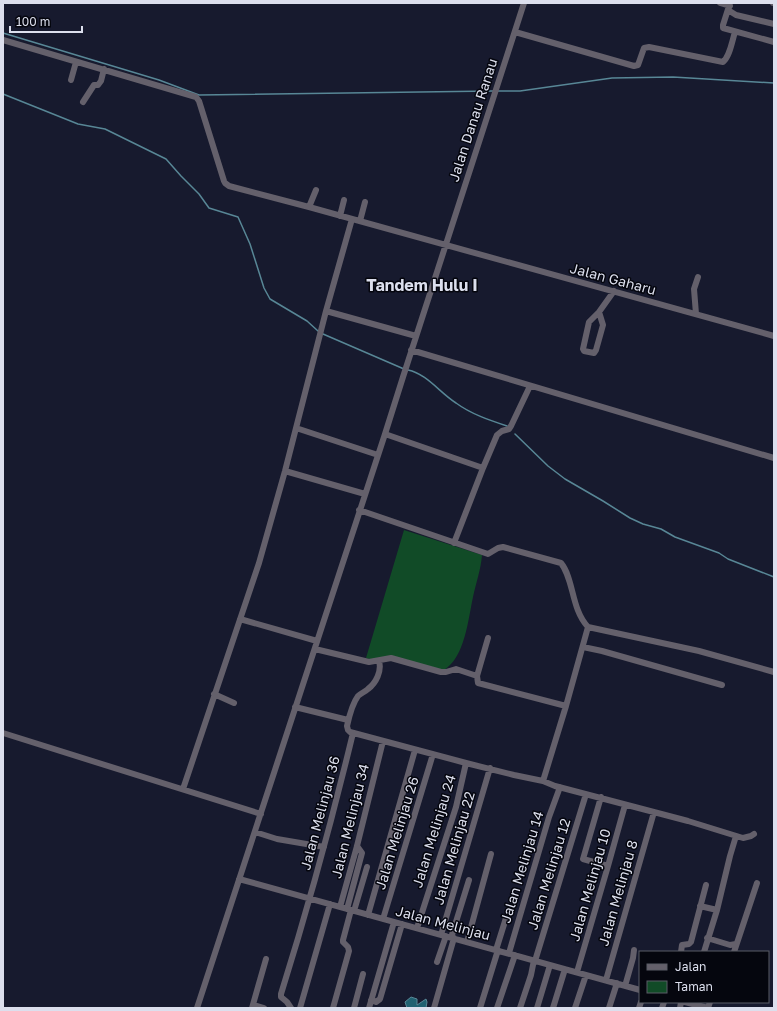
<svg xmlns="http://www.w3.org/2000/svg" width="777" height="1011" viewBox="0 0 777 1011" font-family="'Golos Text',sans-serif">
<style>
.green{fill:#114b27}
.water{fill:#206171;stroke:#588796}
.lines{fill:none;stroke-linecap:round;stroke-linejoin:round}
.stream{stroke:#588796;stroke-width:1.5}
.minor{stroke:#64606b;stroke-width:6}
.labels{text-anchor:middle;stroke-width:3;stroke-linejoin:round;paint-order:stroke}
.street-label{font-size:14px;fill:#dcdfed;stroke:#05060e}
.quarter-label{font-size:16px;font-weight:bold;fill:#dcdfed;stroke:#05060e}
</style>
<rect width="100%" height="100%" fill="#171a2e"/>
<path class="green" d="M404 530 482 555C481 569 476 583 473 597 468 620 465 657 444 670L388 657 374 660 366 658Z"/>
<path class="water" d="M411 997 417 999V1005L426 999 427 1002 426 1008H407L405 1002Z"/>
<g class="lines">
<path class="stream" d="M3 33 159 80 199 95 493 91
M497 91H520L612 78 673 77 774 83
M3 94 78 124 105 129 166 159 181 176 199 194 209 208 238 217 250 244 264 288 270 299 307 321 318 331
M323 334 404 369
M408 370C427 374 439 392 456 403 471 414 489 420 507 426
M515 434 548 466 565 479 603 501 630 518 643 524 661 529 675 537 719 553 728 559 774 577"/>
<path class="minor" d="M720 3 730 6
M730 3 723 25V28L774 42
M773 3H774
M728 10 736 15 774 24
M515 32 634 66 638 65 644 48 649 47 723 62C730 56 732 41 735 32
M3 40 196 97 199 101 224 181 225 183 229 186 309 207 774 336
M71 80 76 62
M83 102 94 85H98L101 81 104 69
M309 207 316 190
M340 216 344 200
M360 221 365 202
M326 311 416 336
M599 312 603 325 596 350 594 353 584 351 583 349 589 322 599 312 614 291
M696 314 694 289 698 277
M411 350 774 458
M296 428 378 455
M385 434 483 468
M285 471 365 494
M359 510 488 554 498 548 503 547 561 563C574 579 571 609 588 627L699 651 774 672
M454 543 483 468 497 435 502 431 509 429 511 426 530 386
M240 619 317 641
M488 638 477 676 478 683 566 706 588 627
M583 647 602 651 722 685
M315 649 369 662 391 658 441 672H446L456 669 477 676
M379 661C382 671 376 683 368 689 365 692 361 693 358 696 352 704 349 717 347 726L348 730 350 732 466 763 514 775 543 781 555 786 688 821 743 838 751 836 754 834
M214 694 234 703
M295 707 348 720
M3 733 261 814
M543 781 566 706
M183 789 259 563 285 471 326 311 352 219
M601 797 583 859 608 866
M255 832 277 839 324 847
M239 879 640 990
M700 906 717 910
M340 907 357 846 383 741
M347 909 362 853 357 846
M354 911 367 867
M368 915 415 750
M383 919 433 754
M417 928 456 807 466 763
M441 935 490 768
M451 938 469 880
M707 938 730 945 736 944
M467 942 491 854
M496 950 506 918
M681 952 682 945 689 944 691 942 706 885
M704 952 717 910 730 856 736 836
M734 952 757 883
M509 953 549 817 560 787
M535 961 586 794
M437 962 446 936
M577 972 608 866 625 805
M606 980 654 812
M625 986 633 958 634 950
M371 1000 376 1002 380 999 402 924
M685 1002 708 1008
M254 1005 264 1008
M197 1008 385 434 403 377 524 3
M252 1008 266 959
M291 1008 287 1002 281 997V994C308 908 332 820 353 733
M300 1008 330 904
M333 1008 349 951 348 947 343 942V940L351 910
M354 1008 363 974
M369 1008 394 922
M434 1008 454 938
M480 1008 498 950
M497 1008 515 955
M520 1008 531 975 534 960
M537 1008 550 965
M553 1008 565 969
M575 1008 586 975
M609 1008 617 983
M639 1008 641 1002
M662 1008 664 1002
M680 1008 681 1002
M708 1008 710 1002"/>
</g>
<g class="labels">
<g class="street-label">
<text transform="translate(473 120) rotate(-72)" y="5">Jalan Danau Ranau</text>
<text transform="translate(613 279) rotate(15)" y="5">Jalan Gaharu</text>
<text transform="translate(320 813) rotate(-75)" y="5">Jalan Melinjau 36</text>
<text transform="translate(350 821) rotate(-76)" y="5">Jalan Melinjau 34</text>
<text transform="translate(434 831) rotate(-73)" y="5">Jalan Melinjau 24</text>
<text transform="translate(397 833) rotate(-73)" y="5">Jalan Melinjau 26</text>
<text transform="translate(454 848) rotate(-74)" y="5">Jalan Melinjau 22</text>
<text transform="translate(522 867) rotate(-73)" y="5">Jalan Melinjau 14</text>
<text transform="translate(549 874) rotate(-73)" y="5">Jalan Melinjau 12</text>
<text transform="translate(590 885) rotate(-74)" y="5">Jalan Melinjau 10</text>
<text transform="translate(618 893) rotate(-74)" y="5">Jalan Melinjau 8</text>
<text transform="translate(443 923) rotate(15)" y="5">Jalan Melinjau</text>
</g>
<g class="quarter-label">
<text x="422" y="291">Tandem Hulu I</text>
</g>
</g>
<rect width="777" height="1011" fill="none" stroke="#dcdfed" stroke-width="8"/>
<rect x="639" y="951" width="130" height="52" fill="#05060e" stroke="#5b5d67"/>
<rect x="647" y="964" width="20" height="6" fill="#64606b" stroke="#5b5d67"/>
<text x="675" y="971" font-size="12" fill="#dcdfed">Jalan</text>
<rect x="647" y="981" width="20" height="12" fill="#114b27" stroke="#5b5d67"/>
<text x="675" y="991" font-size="12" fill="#dcdfed">Taman</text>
<path d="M10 26v6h72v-6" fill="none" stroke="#dcdfed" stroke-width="2"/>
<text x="16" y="26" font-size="12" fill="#dcdfed" stroke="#05060e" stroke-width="3" paint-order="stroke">100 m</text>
</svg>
